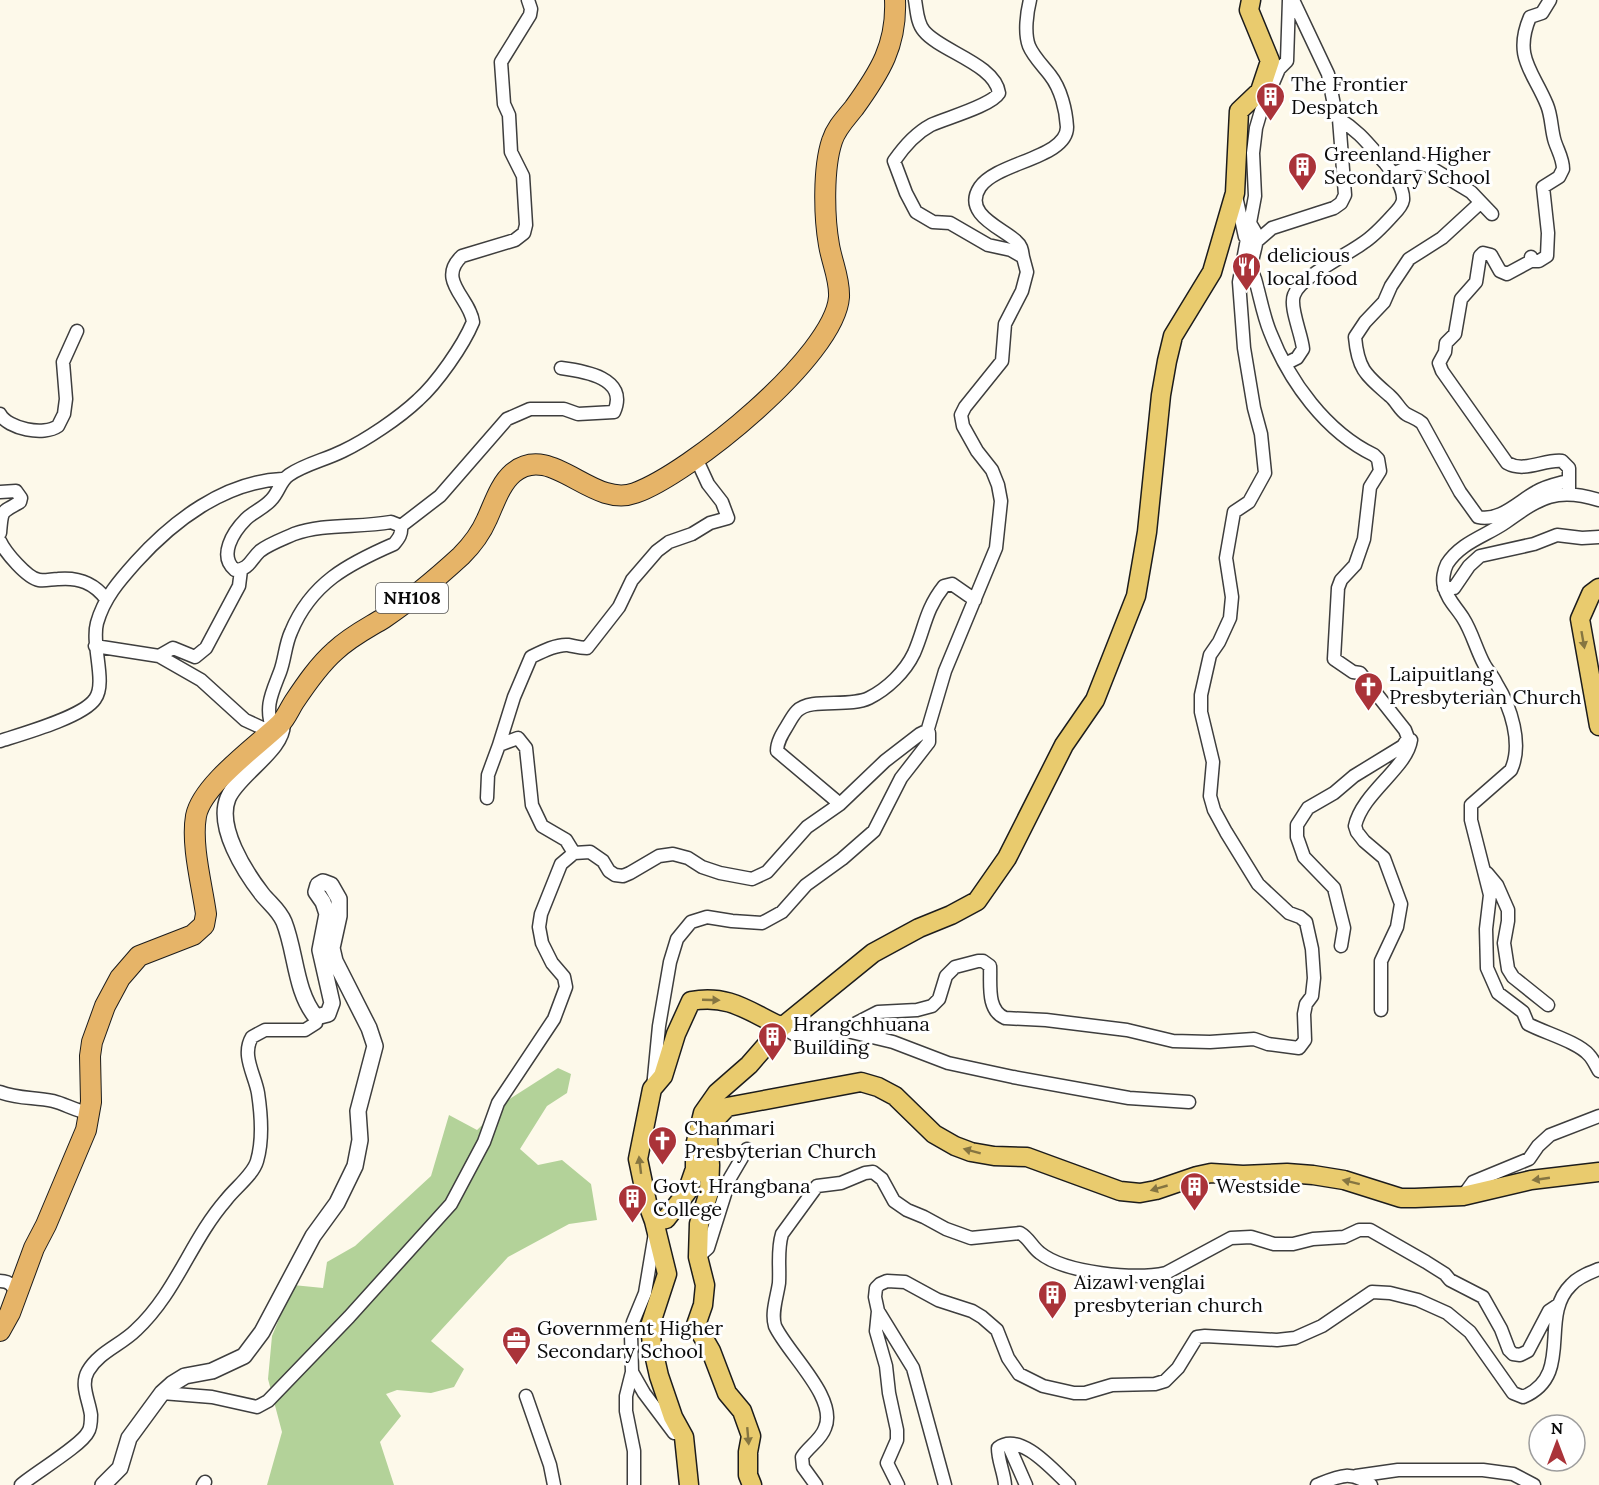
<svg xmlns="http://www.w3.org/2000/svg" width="1599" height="1485" viewBox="0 0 1599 1485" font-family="Lora,serif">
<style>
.forest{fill:#b3d299}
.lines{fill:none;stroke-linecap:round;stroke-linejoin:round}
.minor-casing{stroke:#3e3e3e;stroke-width:15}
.tertiary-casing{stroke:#3e3e3e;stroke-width:18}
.primary-casing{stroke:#1c1c1c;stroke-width:21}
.trunk-casing{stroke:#1c1c1c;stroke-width:22}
.minor{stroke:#fff;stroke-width:12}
.tertiary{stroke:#fff;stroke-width:15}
.primary{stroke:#e9cb6e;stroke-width:18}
.trunk{stroke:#e6b468;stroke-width:20}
.oneway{fill:#857541}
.labels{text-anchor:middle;stroke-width:6;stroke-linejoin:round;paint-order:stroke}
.shield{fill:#fff;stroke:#545454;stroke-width:1.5}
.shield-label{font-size:18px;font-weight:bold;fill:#0b0b0b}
.poi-label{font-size:20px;fill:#0b0b0b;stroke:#fff;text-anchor:start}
</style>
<rect width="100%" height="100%" fill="#fdf9ea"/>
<path class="forest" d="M558 1068 571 1074 567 1093 547 1106 520 1149 538 1165 562 1160 591 1184 597 1220 569 1224 508 1257 431 1341 464 1369 454 1387 431 1393 397 1390 386 1394 401 1416 380 1442 394 1485H267L282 1432 268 1379 272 1336 293 1285 323 1288 327 1262 355 1246 431 1176 449 1115 477 1130 508 1100Z"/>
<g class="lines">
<defs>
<path id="minor" d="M915 0C917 11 917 23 924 31 940 51 995 64 999 93 991 106 946 118 931 125 916 133 903 148 894 161L906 193 916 212 933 222 950 223 988 245 1011 250 1023 257 1027 272 1022 291 1005 324 1002 361 965 407 961 415 963 426 977 451 992 470 998 485 1001 501 996 548 945 671 927 732
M1393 174 1417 163 1428 166 1471 192 1492 214
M1236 196 1245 237
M1480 203 1442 238 1409 259 1391 286 1384 302 1365 322 1355 337C1358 370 1366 375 1390 396 1396 401 1400 410 1406 414 1411 417 1416 418 1422 423L1460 492 1478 517C1500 522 1519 501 1536 492 1546 486 1557 484 1568 481
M1250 223 1257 235C1257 251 1247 263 1255 279 1260 296 1263 315 1270 332 1289 381 1326 432 1374 455L1378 459 1380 471 1370 487 1364 539 1355 565 1341 580 1338 588 1334 659 1353 672 1360 673 1405 730 1408 738 1403 746 1354 776 1334 793 1308 808 1297 825V837L1304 857 1334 888 1344 928 1341 946
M1257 241 1272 228 1334 208 1341 203 1345 195 1339 119 1334 105 1328 74 1293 0
M1023 257C1022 251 1022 246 1016 241 1002 228 962 214 980 187 997 162 1067 158 1067 127 1066 110 1061 89 1050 75 1043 66 1033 56 1029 46 1024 33 1027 12 1030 0
M1531 257V261L1507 274 1500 271 1491 255 1483 253 1480 256 1476 282 1461 299 1455 334 1446 343 1445 352 1439 363 1442 371 1507 463C1525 473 1544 459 1562 461L1569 468V489
M1531 261H1539L1547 256 1548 233 1543 187 1559 177 1563 169C1563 159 1558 151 1555 142 1551 130 1552 117 1547 105 1533 71 1513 57 1530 17L1542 13 1550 0
M1285 364 1297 358 1303 349C1302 335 1289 307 1294 295 1300 277 1347 255 1363 243 1374 236 1384 225 1393 215 1397 211 1402 206 1403 200 1404 187 1392 172 1385 163 1369 145 1359 131 1339 119
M0 414C8 429 44 436 58 426L64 414 66 399 63 362 77 331
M0 492 16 491 21 498 20 502C1 513 2 509 0 533
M1599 500C1557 487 1541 497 1506 522 1486 536 1461 542 1447 564 1444 570 1442 580 1444 586 1447 599 1456 607 1463 618 1472 632 1476 649 1484 664 1487 670 1493 676 1496 683 1511 707 1523 744 1511 770L1471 805V820L1490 895 1486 929 1487 968 1498 993 1523 1012 1528 1024C1545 1033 1578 1042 1589 1055 1593 1059 1596 1066 1599 1071
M401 526 440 496 507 419 530 409H564L578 414 614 412C629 378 584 371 561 368
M0 541C5 552 27 578 39 580 45 581 52 579 58 579 79 577 94 583 106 599
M1444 588H1454L1469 566 1480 556 1534 544 1557 535 1582 538 1599 537
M95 646 159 656 173 648 195 657 206 648 239 586 241 570
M159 656 201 680 245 720 271 732
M273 730C264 707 272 693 280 672 285 659 285 645 291 632 311 583 348 564 394 544 399 538 402 534 401 526L391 522C359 528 324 523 294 534 283 539 269 544 260 551 251 559 249 570 235 570 218 556 233 532 246 519 253 512 264 508 271 500 279 492 280 481 289 475 305 464 325 460 343 451 366 440 399 418 418 400 437 383 463 346 473 322 470 298 436 280 462 256L515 240 524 233 526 225 523 176 511 152 509 115 504 104 501 62 530 15 531 9 528 0
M0 741C22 734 83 717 95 699 107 683 91 645 97 623 104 598 119 581 136 562 173 521 224 482 282 479
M487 798 488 775 499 745
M840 804 777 751C777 742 782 734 787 726 790 721 793 715 797 711 811 697 849 708 869 698 887 689 905 672 914 653 925 628 925 610 944 586L952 584 975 600
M574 853 566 840 542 826 532 805 526 748 518 738 499 745 514 697 531 657C541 652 556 644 568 645 574 646 579 648 587 648L619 607 632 580 657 551 669 542 692 534 710 523 728 518 722 502 708 484 696 458
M1487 873 1497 885 1508 910V921L1504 943 1508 969 1513 977 1548 1005
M1381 1010V961L1397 927 1401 904 1384 858 1364 841 1357 832 1355 826C1362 793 1407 768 1411 740
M782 1027 802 1039 810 1040 843 1030 878 1012 917 1010 932 1006 939 999 946 976 955 967 978 961H983L990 966C991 983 986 1010 1005 1018L1046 1020 1127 1030 1173 1041 1210 1042 1254 1039 1268 1044 1299 1048 1305 1040 1304 1014 1306 1004 1312 996 1314 978 1312 949 1306 922 1300 917 1289 913 1258 884 1226 832 1214 810 1210 796 1213 762 1201 712V695L1210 655 1219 642 1230 618 1232 597 1226 558 1234 512 1249 502 1265 473 1261 434 1254 408 1244 348 1239 282 1255 196 1253 153 1256 128 1261 111 1279 69 1287 61 1289 0
M843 1030 893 1042 948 1063 1013 1077 1129 1098 1189 1102
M0 1092C17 1099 35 1097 53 1101 65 1104 76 1111 89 1113
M1463 1196 1473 1182 1529 1159 1538 1146 1550 1135 1599 1116
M698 1257 708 1248 730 1178 747 1149
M0 1281C11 1281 14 1287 16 1296
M878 1311 876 1331 886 1366 889 1393 897 1430V1440L887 1463 898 1485
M632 1372 644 1393 674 1433
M162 1393 212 1397 257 1407 268 1401 349 1317 451 1204 484 1142 498 1103 554 1019 566 987 564 977 552 963 542 943 539 927 541 914 561 864 574 853 590 852 603 861 609 871 615 875 623 876 630 873 659 856 673 854 688 858 702 867 720 873 752 879 767 872 807 827 840 804 885 761 920 734 924 732 929 733V742L901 778 874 831 842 859 806 885 782 912 762 923 732 921 707 917 691 922 677 939 670 962 659 1026 653 1088
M526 1396 550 1465 554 1485
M1008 1444 1026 1485
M1356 1476 1398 1470H1483L1513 1474 1534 1485
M21 1485C35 1473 82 1445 88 1432 91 1428 91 1420 91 1415 89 1400 80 1385 88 1371 99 1352 121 1345 136 1330 176 1293 191 1240 226 1200 235 1188 253 1175 257 1161 263 1141 261 1113 258 1093 255 1075 241 1055 252 1037L265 1030H305L316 1023V1017
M203 1485 205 1482
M634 1485V1451L626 1411V1396L632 1372 631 1334 633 1322 645 1293 655 1233
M816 1485 803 1467 802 1457C808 1447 821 1440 825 1428 838 1398 788 1354 775 1326 771 1313 777 1297 779 1283 780 1266 777 1250 782 1234L817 1186 841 1183 865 1173 873 1172 882 1179 894 1201 907 1210 924 1217 946 1229 971 1238 1020 1233C1029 1238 1032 1247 1040 1253 1065 1273 1135 1280 1166 1273L1231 1238 1251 1237 1274 1244H1293L1313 1239 1344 1237 1359 1230H1370L1426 1262 1445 1274 1450 1280 1483 1297 1501 1329 1509 1350 1513 1354 1520 1355 1528 1351 1549 1311 1558 1305
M945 1485 913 1368 878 1311 875 1297 876 1288 880 1284 887 1281 905 1282 938 1300 972 1311 982 1317 997 1330 1008 1358 1019 1374 1043 1386 1074 1393H1085L1112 1385 1155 1384 1165 1381 1178 1368 1197 1337 1205 1336 1277 1340 1295 1338 1322 1326 1372 1292 1390 1293 1418 1300 1447 1313 1470 1332 1513 1393 1523 1397C1575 1375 1538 1317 1571 1285 1578 1277 1589 1273 1599 1269
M1005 1485C1004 1472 998 1461 998 1448 1020 1431 1053 1470 1069 1485
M1317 1485C1339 1476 1350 1470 1371 1485"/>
<path id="tertiary" d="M103 1485 120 1468 129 1438 162 1393 172 1384 185 1376 212 1371 244 1356 262 1332 313 1236 337 1203 355 1166 360 1140 358 1111 375 1046 369 1028 335 961 332 948 339 916V899L331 885 323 882 318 885 316 892 323 902 327 914 320 950 332 1003 328 1014 316 1017C295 992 296 952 284 922 279 910 270 904 262 894 245 872 216 827 228 798 238 774 286 748 282 722"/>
<path id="primary" d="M1599 588 1591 594 1580 619 1599 726
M654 1221 647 1202 638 1159 652 1089 663 1076 676 1034 691 1001C730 994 749 1012 782 1027
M689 1485 684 1437 673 1417 659 1376 652 1345 650 1326 667 1274 654 1221 666 1219 687 1192 695 1169V1146L703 1113 717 1093 749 1065 782 1027 873 953 919 928 951 915 977 901 1007 858 1064 745 1095 700 1136 596 1147 532 1161 395 1167 361 1173 336 1212 272 1235 193 1239 111 1260 91 1270 61 1249 10 1251 0
M752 1485 748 1475V1452L751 1436 742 1411 727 1393 711 1351 696 1325 703 1305 705 1285 698 1257 699 1224 709 1192 710 1165 708 1139 712 1123 727 1107 861 1082 878 1087 895 1096 934 1134 955 1146 971 1152 994 1156 1027 1157 1120 1191 1140 1193 1156 1190 1197 1176 1211 1173 1243 1175 1287 1173 1313 1175 1344 1180 1401 1198H1415L1463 1196 1531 1180 1599 1172"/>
<path id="trunk" d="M0 1331 10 1313 34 1248 46 1225 86 1130 91 1102 90 1056 92 1042 105 1006 120 978 139 956 193 935 204 925 206 914C202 885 191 845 196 816 202 785 257 746 280 724 286 718 289 710 294 702 306 684 319 665 335 651 351 636 366 629 384 618 411 600 437 578 461 556 472 545 481 533 487 519 494 504 500 484 513 473 551 441 592 509 635 493 689 474 835 356 839 297 840 279 832 263 829 245 824 217 823 168 832 141 836 128 846 118 854 108 880 72 897 45 895 0"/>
</defs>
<use href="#minor" class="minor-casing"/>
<use href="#tertiary" class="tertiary-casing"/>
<use href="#primary" class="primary-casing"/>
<use href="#trunk" class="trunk-casing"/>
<use href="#minor" class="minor"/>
<use href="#tertiary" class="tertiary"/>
<use href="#primary" class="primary"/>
<use href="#trunk" class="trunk"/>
</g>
<defs><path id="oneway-solid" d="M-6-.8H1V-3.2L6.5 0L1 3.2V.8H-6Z" transform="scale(1.5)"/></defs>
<g class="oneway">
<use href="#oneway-solid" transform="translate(1583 640) rotate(80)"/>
<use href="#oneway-solid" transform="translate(711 1000) rotate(2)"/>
<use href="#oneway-solid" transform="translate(972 1151) rotate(-165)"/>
<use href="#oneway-solid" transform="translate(640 1165) rotate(-97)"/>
<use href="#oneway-solid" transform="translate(1541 1179) rotate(172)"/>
<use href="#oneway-solid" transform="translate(1351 1182) rotate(-166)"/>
<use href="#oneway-solid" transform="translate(1159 1188) rotate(164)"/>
<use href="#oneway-solid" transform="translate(748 1436) rotate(85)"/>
</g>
<defs>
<symbol id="building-pin" viewBox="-11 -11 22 30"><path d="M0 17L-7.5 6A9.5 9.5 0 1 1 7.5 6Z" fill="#aa3339" stroke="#fff"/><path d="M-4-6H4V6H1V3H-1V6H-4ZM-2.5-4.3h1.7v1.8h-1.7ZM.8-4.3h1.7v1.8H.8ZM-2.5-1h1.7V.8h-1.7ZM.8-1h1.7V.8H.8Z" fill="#fff"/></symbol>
<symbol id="restaurant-pin" viewBox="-11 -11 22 30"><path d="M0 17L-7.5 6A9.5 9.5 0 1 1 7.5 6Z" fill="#aa3339" stroke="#fff"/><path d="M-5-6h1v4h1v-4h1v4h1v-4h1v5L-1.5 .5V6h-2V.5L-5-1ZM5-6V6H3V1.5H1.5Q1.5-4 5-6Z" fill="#fff"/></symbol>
<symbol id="church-pin" viewBox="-11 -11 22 30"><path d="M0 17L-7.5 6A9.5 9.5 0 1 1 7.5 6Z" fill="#aa3339" stroke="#fff"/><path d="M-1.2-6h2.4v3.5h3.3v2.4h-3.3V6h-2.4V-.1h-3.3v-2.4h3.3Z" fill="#fff"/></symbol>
<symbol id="office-pin" viewBox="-11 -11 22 30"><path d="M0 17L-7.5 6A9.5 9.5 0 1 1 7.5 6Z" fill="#aa3339" stroke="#fff"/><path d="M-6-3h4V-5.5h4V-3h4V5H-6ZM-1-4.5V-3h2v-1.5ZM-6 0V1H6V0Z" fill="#fff"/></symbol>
</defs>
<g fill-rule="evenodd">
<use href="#building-pin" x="1254" y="80" width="33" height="45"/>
<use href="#building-pin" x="1286" y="150" width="33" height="45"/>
<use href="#restaurant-pin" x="1230" y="250" width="33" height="45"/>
<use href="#church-pin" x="1352" y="670" width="33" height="45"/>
<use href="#building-pin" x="756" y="1020" width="33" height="45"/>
<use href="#church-pin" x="646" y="1124" width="33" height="45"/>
<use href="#building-pin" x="1178" y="1170" width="33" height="45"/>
<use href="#building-pin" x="616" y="1182" width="33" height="45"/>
<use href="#building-pin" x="1036" y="1278" width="33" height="45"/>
<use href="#office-pin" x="500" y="1324" width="33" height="45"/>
</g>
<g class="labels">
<rect class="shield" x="376" y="583" width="72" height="30" rx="4.5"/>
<g class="shield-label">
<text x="412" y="604">NH108</text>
</g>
<g class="poi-label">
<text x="1291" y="91">The Frontier<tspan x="1291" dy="23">Despatch</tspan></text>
<text x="1324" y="161">Greenland Higher<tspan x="1324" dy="23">Secondary School</tspan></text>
<text x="1267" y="262">delicious<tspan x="1267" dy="23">local food</tspan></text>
<text x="1389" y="681">Laipuitlang<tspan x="1389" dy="23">Presbyterian Church</tspan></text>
<text x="793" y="1031">Hrangchhuana<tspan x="793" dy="23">Building</tspan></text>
<text x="684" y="1135">Chanmari<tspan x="684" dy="23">Presbyterian Church</tspan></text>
<text x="653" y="1193">Govt. Hrangbana<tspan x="653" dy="23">College</tspan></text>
<text x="1216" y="1193">Westside</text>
<text x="1074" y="1289">Aizawl venglai<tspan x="1074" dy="23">presbyterian church</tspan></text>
<text x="537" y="1335">Government Higher<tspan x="537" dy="23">Secondary School</tspan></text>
</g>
</g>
<g transform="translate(1557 1443)"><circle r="28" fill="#ffffff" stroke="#9d9d9d" stroke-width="1.5"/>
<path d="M0-4.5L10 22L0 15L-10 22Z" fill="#aa3339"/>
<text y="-9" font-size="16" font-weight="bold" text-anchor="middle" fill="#0b0b0b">N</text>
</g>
</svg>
